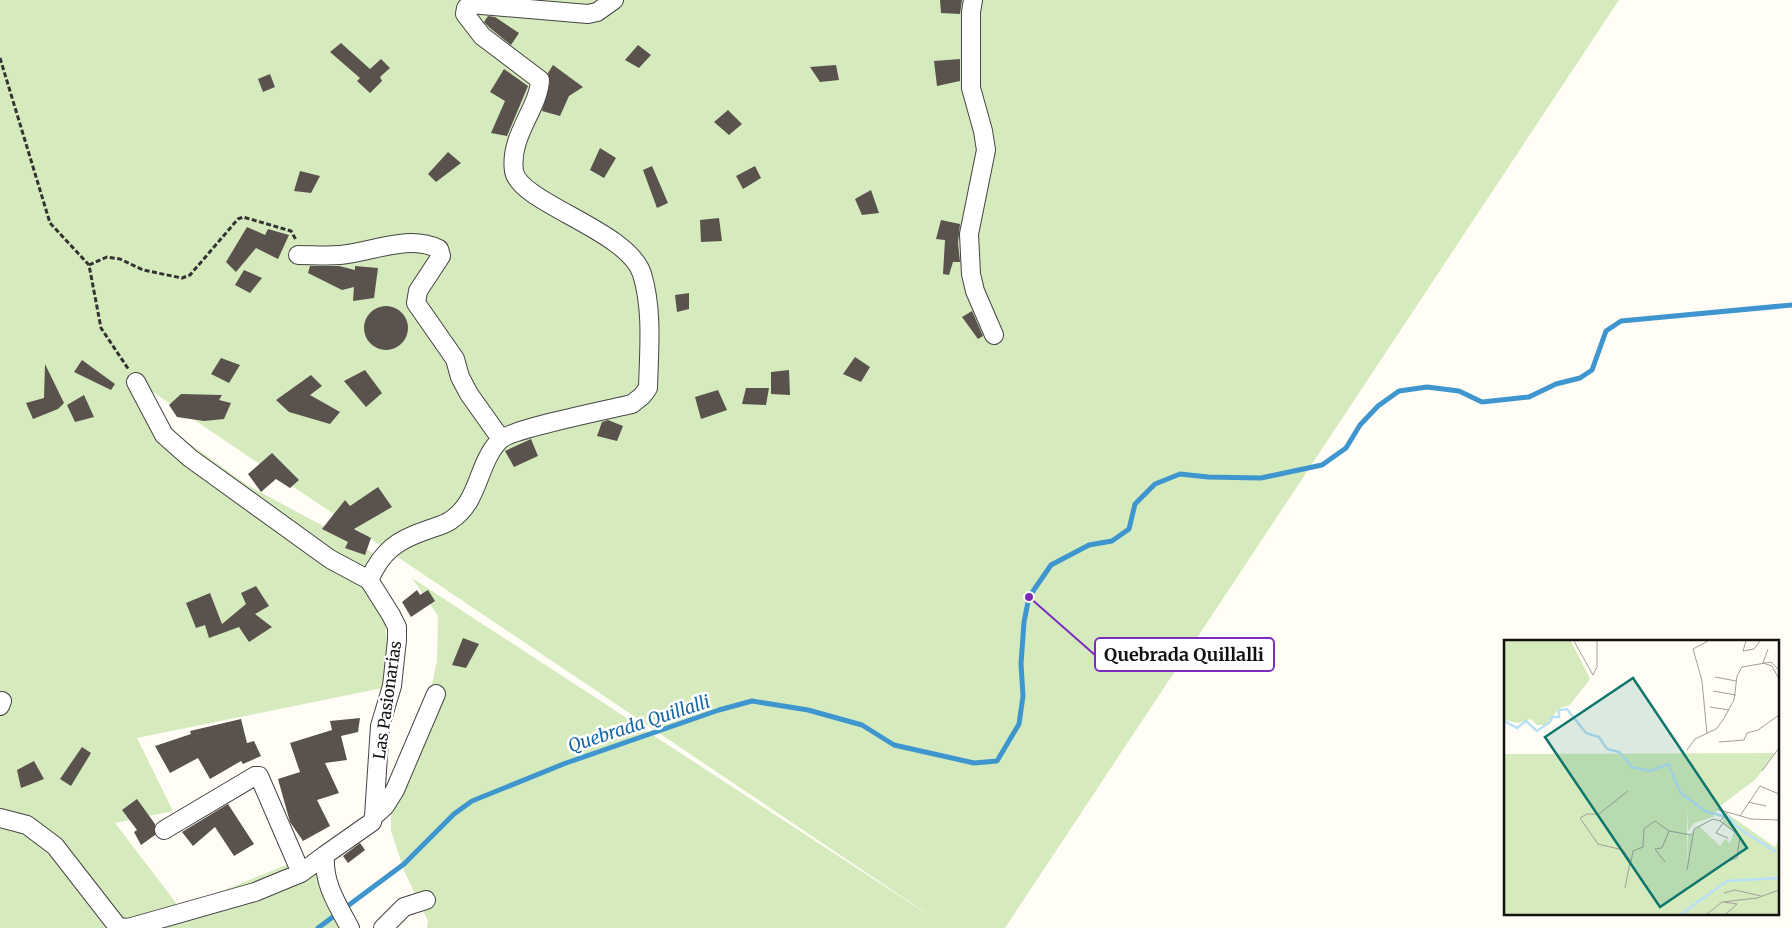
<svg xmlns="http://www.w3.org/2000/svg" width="1792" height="928" viewBox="0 0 1792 928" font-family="Merriweather,serif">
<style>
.green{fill:#d5ebbd}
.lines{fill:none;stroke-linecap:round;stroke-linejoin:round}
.stream{stroke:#3f96cf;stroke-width:5}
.building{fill:#5a524d}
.minor-casing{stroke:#444;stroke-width:20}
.path{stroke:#333;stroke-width:3;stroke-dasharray:5 2.5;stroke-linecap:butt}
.minor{stroke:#fff;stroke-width:18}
.labels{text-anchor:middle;stroke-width:5;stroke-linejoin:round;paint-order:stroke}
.street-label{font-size:16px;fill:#111;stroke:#fff}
.water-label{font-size:18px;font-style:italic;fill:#1768a6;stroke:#fff}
.inset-river{fill:none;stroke:#b9e0f7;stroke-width:2.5}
.inset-road{fill:none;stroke:#a09f9a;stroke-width:1}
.view{fill:#0f766e;fill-opacity:0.15;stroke:#0f766e;stroke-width:2.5}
.inset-edge{fill:none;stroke:#111;stroke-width:2.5}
.leader{fill:none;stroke:#7b2cbf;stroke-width:2}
.callout-dot{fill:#7b2cbf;stroke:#fff;stroke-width:2}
.callout{fill:#fff;stroke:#7b2cbf;stroke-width:2}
.callout-label{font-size:18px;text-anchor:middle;font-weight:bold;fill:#111}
</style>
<rect width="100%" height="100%" fill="#fffdf5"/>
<path class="green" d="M0 0H1619L1005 928H427L428 921 405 873 391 831V798L425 716 437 661 438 616 412 578 944 925 129 376 153 417 247 485 377 555 392 686 137 738 173 811 115 823 180 908 301 859 340 896 357 928H0Z"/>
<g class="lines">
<path class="stream" d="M318 928 404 864 454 814 472 801 566 763 719 710 752 701 808 710 862 725 894 745 974 763 997 761 1019 724 1023 696 1021 664 1024 622 1029 597 1051 565 1089 545 1112 541 1129 529 1135 504 1155 484 1180 474 1208 477 1261 478 1322 465 1346 448 1360 425 1378 406 1399 391 1427 387 1459 391 1482 402 1529 397 1556 384 1580 378 1592 370 1606 331 1621 321 1792 305"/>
</g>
<path class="building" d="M940 0H962L960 14 941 13Z
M488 16 495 17 519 33 511 45 490 28 484 22Z
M341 43 370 69 381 59 390 68 380 77 382 81 370 93 357 81 360 78 330 52Z
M638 45 651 55 639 68 625 60Z
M960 59V81L937 86 934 61Z
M553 65 583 87 569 96 560 116 542 111 550 82 548 73Z
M836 65 839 80 820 82 810 67Z
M504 69 528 86 507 136 491 133 505 101 490 92Z
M270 74 275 87 263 92 258 79Z
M728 110 742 124 729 135 714 122Z
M600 148 616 158 604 178 590 170Z
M448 152 461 163 436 182 428 174Z
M652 166 668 203 657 208 643 170Z
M755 166 761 178 743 189 736 176Z
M300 171 320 176 311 193 294 191Z
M871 190 879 213 862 215 855 199Z
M719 218 722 241 701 242 700 220Z
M941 220 960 224 958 243 960 262H953L949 275 943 274 945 240 936 239Z
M247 227 265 235 268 229 289 235 278 259 256 248 236 272 226 262Z
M310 266H339L355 270V266L378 268 374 298 353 301 354 287 342 290 308 273Z
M244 270 262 278 250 293 235 285Z
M689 293V309L677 312 675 295Z
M364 328a22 22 0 1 1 44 0a22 22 0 1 1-44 0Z
M972 311 983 336 978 339 962 317Z
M855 357 870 367 861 382 843 374Z
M221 358 240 365 229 383 211 374Z
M82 360 115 384 111 390 74 372Z
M45 364 64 403 58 409 33 419 26 403 44 398Z
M365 370 382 393 366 407 344 381Z
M789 370 790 395 771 394V372Z
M311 375 322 386 310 395 340 412 330 424 289 412 276 400Z
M746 388H769L766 405 742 404Z
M718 390 727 410 701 419 695 397Z
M181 394 222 395 219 400 231 403 224 419 204 421 177 417 169 405Z
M84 395 94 417 75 422 67 405Z
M608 420 623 426 617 441 597 436 602 422Z
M531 439 538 456 514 467 505 451Z
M272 453 299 480 290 488 276 479 261 492 248 474Z
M378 487 392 507 354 529 371 538 365 555 345 548 348 542 322 529 345 500 350 506Z
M256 586 269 606 255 614 272 627 249 642 239 627 209 638 205 625 196 628 186 603 210 593 222 624 246 604 241 593Z
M417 590 420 595 428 590 435 601 411 617 402 602Z
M463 638 479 644 466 668 452 665Z
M360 718 358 732 341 736 347 760 325 763 339 793 317 800 330 826 303 841 290 822 278 779 300 772 290 743 332 730 330 721Z
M241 719 247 743 254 741 261 756 243 764 241 761 210 779 198 758 170 773 155 746 191 734 190 731Z
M82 747 91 753 71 786 60 779Z
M34 761 44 779 21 788 17 770Z
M137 799 155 824V835L141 845 134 832 137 830 122 810Z
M228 804 254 844 234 856 215 827 193 846 182 832Z
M360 843 365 850 348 863 343 856Z"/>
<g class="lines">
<defs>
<path id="minor" d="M973 0 971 12V88L983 131 986 150 969 234 971 274 975 291 994 335
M298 255C312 255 326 256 340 255 373 252 408 234 439 249L441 256 418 291 416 303 455 359 460 377 469 394 501 439
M136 382 164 435 190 458 330 559 369 580 391 615 397 627V640L392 686 380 726 374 816 372 822 325 855C323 883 337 904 350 928
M369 580C382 551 397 540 427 530 434 527 445 525 451 520 480 501 477 463 500 440 511 429 611 409 632 404L642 396 648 388C649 350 653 310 642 274 628 230 519 203 514 171 509 136 539 108 540 80L482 36 465 14 466 8 470 4 588 14 597 12 614 0
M0 706 2 701
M374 816 385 806 395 790 436 694
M0 818 27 825 55 846 118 927 128 928 255 892 301 873 325 855
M164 830 255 776H259L301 873
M383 928 404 907 426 900"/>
</defs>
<use href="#minor" class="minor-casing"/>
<path class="path" d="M0 58 50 223 89 265 101 328 129 370
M89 265 107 257 120 259 143 270 182 278 190 275 238 219 243 217 291 231 296 240"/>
<use href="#minor" class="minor"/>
</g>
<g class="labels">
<g class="street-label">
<text transform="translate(387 700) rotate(-82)" y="6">Las Pasionarias</text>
</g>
<g class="water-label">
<text transform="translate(639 724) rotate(-18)" y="6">Quebrada Quillalli</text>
</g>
</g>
<g transform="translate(1504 640)">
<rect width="275" height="275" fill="#fffdf5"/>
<path d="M0 1H67L86 39 66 65 56 68 41 85H33L27 79 15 83 0 80ZM271 113 252 139 215 167 209 177 190 183 184 191 183 165V229L184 196 195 186 216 206 221 199 226 203 230 192 218 183 221 172 271 207 275 199V274H0V114Z" fill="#d5ebbd"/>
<path class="inset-river" d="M0 81 13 88 22 81 33 91 46 82 48 77H55V70L63 69 82 93 95 97 103 109 115 112 128 127 146 131 164 124 177 153 201 171 226 178 233 187 272 212M177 274 223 241 275 238"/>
<path class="inset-road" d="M70 1 89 35 93 27V1M242 1 239 11 250 9 256 1M264 9 259 23 268 26 275 39M211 37 232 41M209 51 232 55M206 67 225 70M203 94 198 41 189 9 204 1M215 102 240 100 243 93 254 90 275 75M183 110 191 99 212 89 219 80 230 60 233 36 238 27 267 22 275 30M258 131 275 108M124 151 95 174H83L76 178 94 204 119 210 127 222 129 211 139 207 140 189 151 181 165 191 187 195M244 162 262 166M213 169 247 179 275 180M236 176 256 146 275 154M216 181 236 196 233 218 222 222M219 183 212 193 224 198M161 222 151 209 158 208 165 191M183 230 190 189 209 179 216 181 224 172M121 248 126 222M220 253 231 250 257 256M220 262 233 264 222 274M203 274 218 262 253 258 275 250"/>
<path class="view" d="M129 38 243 208 156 267 41 97Z"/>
<rect width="275" height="275" class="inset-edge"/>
</g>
<path class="leader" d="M1029 597L1095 655"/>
<circle class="callout-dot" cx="1029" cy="597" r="5"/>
<rect class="callout" x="1095" y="638" width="179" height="33" rx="5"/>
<g class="callout-label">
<text x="1184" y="661">Quebrada Quillalli</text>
</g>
</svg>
